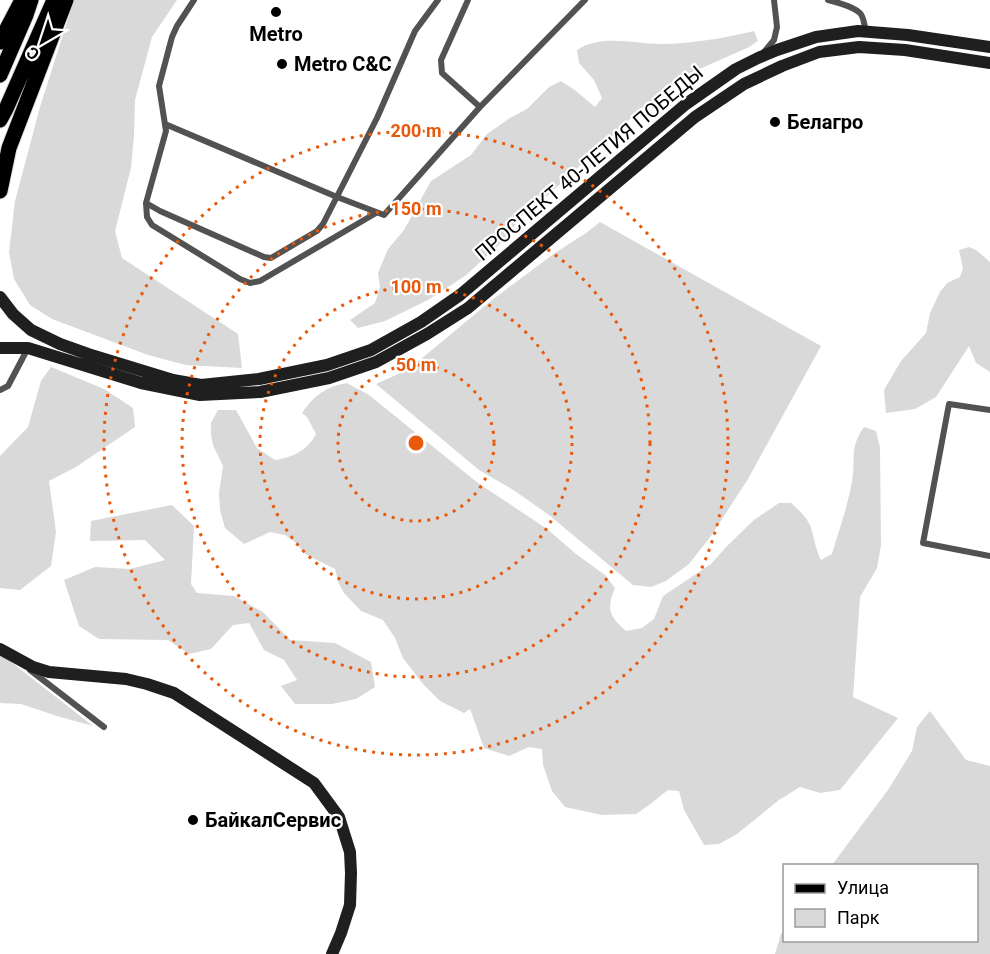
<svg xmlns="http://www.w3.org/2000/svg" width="990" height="954" viewBox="0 0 990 954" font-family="Roboto,sans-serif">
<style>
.green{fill:#d9d9d9}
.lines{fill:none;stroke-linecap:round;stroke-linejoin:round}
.primary-casing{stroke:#dbdbdb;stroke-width:17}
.lane{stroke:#525252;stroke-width:6}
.secondary{stroke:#1f1f1f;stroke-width:12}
.primary{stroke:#000;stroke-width:15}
.ring{fill:none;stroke:#e8590c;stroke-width:3;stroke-dasharray:3 6}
.poi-dot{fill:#000;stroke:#fff;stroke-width:2}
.labels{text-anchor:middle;stroke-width:4.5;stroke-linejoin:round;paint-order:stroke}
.poi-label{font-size:20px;font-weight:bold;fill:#000;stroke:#fff;text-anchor:start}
.street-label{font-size:20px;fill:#000;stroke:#fff}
.centre{fill:#e8590c;stroke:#fff;stroke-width:3}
.ring-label{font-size:18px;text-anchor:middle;font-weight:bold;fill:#e8590c;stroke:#fff;stroke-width:4.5;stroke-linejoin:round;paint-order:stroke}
</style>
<rect width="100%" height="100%" fill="#fff"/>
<path class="green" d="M74 0H177L152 37 135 100 134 135 131 168 115 231 122 258 238 334 242 368 186 365 148 355 52 319 30 305 14 279 9 252 15 201 40 107Z
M754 31 758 41 749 47 684 76 641 109 547 196 523 215 500 244 465 276 428 300 385 321 358 328 350 320 375 303 380 287 378 273 388 249 404 230 431 181 471 155 487 134 510 118 527 109 549 87 561 81 576 91 595 107 602 98 594 80 579 63 577 50C602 33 637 45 665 44 695 43 725 38 754 31Z
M600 222 821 346 748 479 711 536 689 564 666 581 651 587 633 585 549 515 515 491 479 470 376 384 409 369 492 300 555 253 586 233Z
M969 247 976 250 990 262V372L976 363 969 346 936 397 915 409 886 413 884 390 901 361 926 333 930 313 940 292 947 283 960 277 963 268 959 250Z
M51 367 104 389 133 408 135 427 76 467 49 481 56 532 51 566 20 590 0 588V456L28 427 41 381Z
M347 383 369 395 478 483 547 529 576 554 605 575 615 588C606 609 609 616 626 631L642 628 654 619 663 596 711 564 726 547 754 520 779 503H791C800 511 809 519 812 531 815 542 816 550 821 560L832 554C839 530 848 506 852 481 856 459 849 448 864 427L876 431 880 448 881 545 877 568 860 597 853 697 898 718 840 790 820 793 800 787 779 800 737 834 719 844 704 845 684 810 679 791 668 790 649 805 636 814 602 815 565 807 552 791 543 765 542 749 529 747 509 756 484 748 470 709 464 713 440 701 423 684 403 658 395 638 383 620 361 611 344 593 339 584 335 569 305 554 295 542 285 535 270 532 244 544 225 528 220 510 219 493 223 466 213 445 211 435V423L218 410H236L257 448 275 460C293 457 307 451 316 434L307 417 302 413C313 396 327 386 347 383Z
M172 505 194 526 191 584 197 593 234 596 263 612 290 640 335 643 371 662 375 687 356 699 332 704H295L281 686 297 680 284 660 264 650 249 623 233 625 211 649 189 654 168 640 99 639 79 626 64 580 95 567 130 569 165 560 145 540 90 541 91 521Z
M0 654H1L93 726 57 716 21 704 0 703Z
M930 711 966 760 990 766V954H775L781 934 784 930V940H976V866L832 865 888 790 912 751 917 727Z"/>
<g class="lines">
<defs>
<path id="primary" d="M0 42 22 0
M0 75 26 15 31 0
M0 120 6 109 54 0
M0 191 9 148 66 0"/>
</defs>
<use href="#primary" class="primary-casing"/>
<path class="lane" d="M194 0 177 26 172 37 159 86 166 131 146 203 147 217 152 225 240 279 250 283 260 281 376 213
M468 0 441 60 442 73 480 107
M828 0C836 2 853 6 860 13 864 17 864 25 866 31
M764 52 774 40 777 27 774 0
M165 124 337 197 384 215 480 107 585 0
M146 203 160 211 264 257 271 258 317 231 323 224 377 118 415 31 438 0
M0 390 8 386 28 348
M990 410 949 404 923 543 990 556
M30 670 104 727"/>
<path class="secondary" d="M0 297 13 314 31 330 60 344 88 354 173 380 201 385 259 379 327 365 371 350 421 322 460 295 686 104 736 69 758 58 777 50 816 37 858 31 908 35 990 47
M0 348H28L141 383 200 395 260 392 329 378 376 362 427 334 468 308 695 117 744 84 782 66 819 52 859 47 905 50 990 63
M0 649 33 667 49 672 126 679 147 684 174 693 314 783 339 817 350 852 351 873 350 905 341 933 332 954"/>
<use href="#primary" class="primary"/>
</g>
<g class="ring">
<circle cx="416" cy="443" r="78"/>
<circle cx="416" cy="443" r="156"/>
<circle cx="416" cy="443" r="234"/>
<circle cx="416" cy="443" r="312"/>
</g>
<g class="poi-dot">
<circle cx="276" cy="12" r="6"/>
<circle cx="282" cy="64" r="6"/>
<circle cx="775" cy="122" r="6"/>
<circle cx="193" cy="820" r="6"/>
</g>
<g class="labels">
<g class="poi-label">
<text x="276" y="41" text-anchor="middle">Metro</text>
<text x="294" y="71">Metro C&amp;C</text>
<text x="787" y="129">Белагро</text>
<text x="205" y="827">БайкалСервис</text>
</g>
<g class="street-label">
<text transform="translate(589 163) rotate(-40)" y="7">ПРОСПЕКТ 40-ЛЕТИЯ ПОБЕДЫ</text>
</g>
</g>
<circle cx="416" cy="443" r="9" class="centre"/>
<g class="ring-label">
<text x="416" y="137">200 m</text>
<text x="416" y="215">150 m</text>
<text x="416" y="293">100 m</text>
<text x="416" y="371">50 m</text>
</g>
<rect x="783" y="864" width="195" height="78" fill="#ffffff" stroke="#999999" stroke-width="1.5"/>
<rect x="795" y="884" width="30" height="9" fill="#000000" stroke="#999999" stroke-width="1.5"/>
<text x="837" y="894" font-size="18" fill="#000000">Улица</text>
<rect x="795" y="909" width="30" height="18" fill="#d9d9d9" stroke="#999999" stroke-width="1.5"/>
<text x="837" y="924" font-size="18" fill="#000000">Парк</text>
<g transform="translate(42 42) rotate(219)" stroke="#ffffff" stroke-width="4.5" paint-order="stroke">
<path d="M0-4.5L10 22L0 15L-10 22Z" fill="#000000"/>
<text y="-9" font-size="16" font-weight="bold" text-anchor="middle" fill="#000000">С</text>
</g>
</svg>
